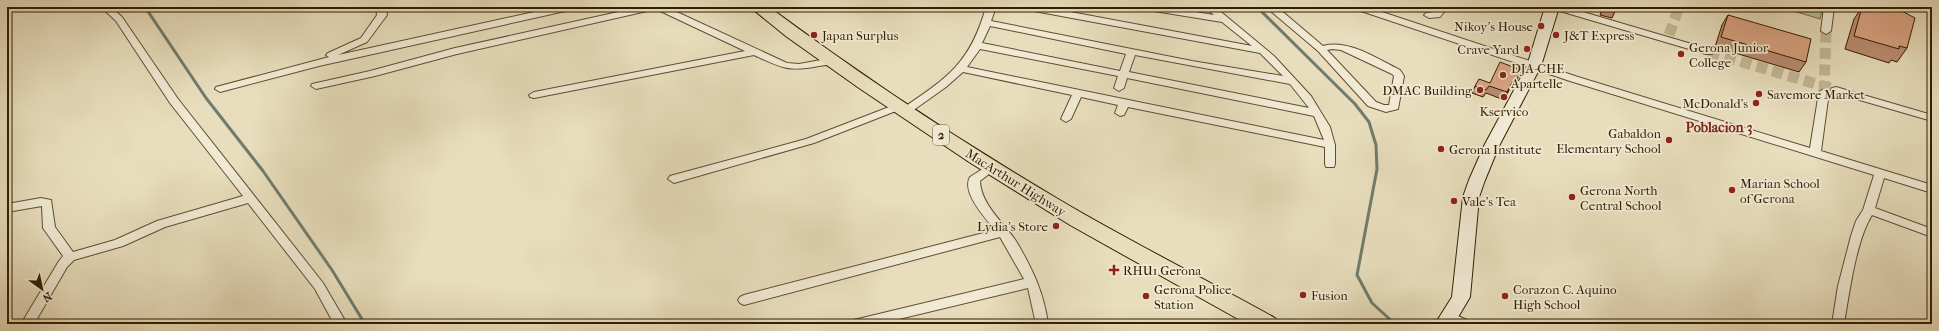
<svg xmlns="http://www.w3.org/2000/svg" width="1939" height="331" viewBox="0 0 1939 331" font-family="'IM FELL French Canon',serif">
<style>
.green{fill:#b7c190;stroke:#756f48}
.lines{fill:none;stroke-linecap:round;stroke-linejoin:round}
.stream{stroke:#707c6d;stroke-width:3}
.street-tunnel{stroke:#c4b797;stroke-width:11;stroke-dasharray:11 5.5;stroke-linecap:butt}
.street-casing{stroke:#604d2f;stroke-width:2}
.secondary-casing{stroke:#331d00;stroke-width:2}
.highway-casing{stroke:#331d00;stroke-width:2}
.street{fill:#f0ead4;fill-rule:evenodd}
.secondary{fill:#f0ead4;fill-rule:evenodd}
.highway{fill:#e8debd;fill-rule:evenodd}
.wall{fill:#bb8d71;stroke:#331d00}
.shaded-wall{fill:#99735c;stroke:#331d00}
.building{fill:#daa483;stroke:#331d00}
.poi-dot{fill:#8f2418;stroke:#f0ead4;stroke-width:1.5}
.labels{text-anchor:middle;stroke-width:3.5;stroke-linejoin:round;paint-order:stroke}
.shield{fill:#f0ead4;stroke:#6c5a40;stroke-width:1}
.shield-label{font-size:12px;font-weight:bold;fill:#331d00}
.poi-label{font-size:13px;fill:#331d00;stroke:#f0ead4;text-anchor:start}
.street-label{font-size:13px;fill:#331d00;stroke:#f0ead4}
.neighbourhood-label{font-size:14px;font-weight:bold;fill:#7a1f14;stroke:#f0ead4}
</style>
<rect width="100%" height="100%" fill="#e8debd"/>
<filter id="stains"><feTurbulence type="fractalNoise" baseFrequency=".005" numOctaves="4"/><feColorMatrix values="0 0 0 0 .2 0 0 0 0 .09 0 0 0 0 .02 0 0 0 .5 -.17"/></filter>
<radialGradient id="worn" r=".72"><stop offset=".6" stop-color="#630" stop-opacity="0"/><stop offset="1" stop-color="#630" stop-opacity=".3"/></radialGradient>
<path class="green" d="M1780 7H1823L1820 19Z"/>
<g class="lines">
<path class="stream" d="M145 7 206 98 263 171 332 270 365 324
M1257 7 1355 104 1369 122 1376 145 1377 169 1357 275 1372 303 1395 324"/>
<path class="street-tunnel" d="M1669 35 1679 7
M1709 52 1836 90
M1824 92 1826 31"/>
<defs>
<path id="street" d="M101 7H111L122 17 178 99 323 283 347 324H334L315 289 248 203 165 227 123 246 74 260 67 267 34 324H21L59 261 63 256 43 228 42 206 7 212V204L41 198 51 200 55 227 73 252 115 240 157 221 243 196 170 103 116 21Z
M376 7H386L387 15 367 42 338 55 557 7H575L570 10 319 66 220 92 215 89 216 87 329 57 326 55 328 53 361 38 377 15Z
M641 7H666L787 63 799 64 832 58 837 61C833 65 825 65 819 66 788 72 782 68 754 55L534 98 530 97 529 95 534 92 745 51 656 9 457 54 375 76 316 89 311 86 312 84 370 71 455 48Z
M986 7H996L991 21 1192 61 1283 76 1260 53 1029 10 1024 7H1044L1252 46 1222 22 1148 10 1143 7H1164L1214 15 1205 7H1215L1274 56 1311 96 1330 127 1335 145V164L1334 167H1326L1325 164V147L1128 107 1124 115 1120 116 1115 113 1118 105 1081 97 1071 119 1066 122 1061 119 1072 95 963 72 946 87 908 114H900L899 112 900 110C947 78 970 64 986 7ZM990 26 1126 54 1120 71 982 43ZM980 49 1118 76 1114 88 1119 91 1124 88 1127 78 1314 116 1324 140 967 67ZM1135 55 1290 84 1309 108 1129 72Z
M1266 7H1277L1323 46C1349 39 1377 59 1400 70L1404 76 1398 109 1386 112 1368 106 1318 51ZM1332 49 1341 50 1392 74 1394 76 1389 105H1384L1376 102 1327 50Z
M1353 7H1367L1578 77 1810 148 1819 92 1824 89 1828 90 1829 92 1821 151 1932 185V193L1884 178 1875 208 1932 229V237L1872 215C1856 240 1849 295 1844 324H1832L1838 286 1851 236 1856 221 1863 210 1874 175 1570 81 1355 9Z
M1438 7H1448L1440 17 1429 18 1424 15 1426 13 1434 12Z
M1551 7H1566L1712 50 1714 52 1712 54H1706L1553 9Z
M1824 7H1834L1831 31 1826 34 1821 31Z
M1836 87 1932 115V121L1832 92 1831 90 1832 88Z
M897 104 901 105 902 107 901 109 814 143 674 183 668 179 670 176 806 139Z
M992 163 998 167 980 181C981 205 1004 223 1016 241 1032 268 1044 293 1048 324H1036L1028 288 878 324H852L853 320 858 319 1024 279 1000 237 744 305 740 303 738 300 740 297 744 295 995 230C986 219 961 192 970 177Z
M1449 312 1467 320 1468 324C1459 324 1448 326 1443 317L1445 314Z"/>
<path id="secondary" d="M1545 7H1559L1541 66 1499 146 1485 180 1479 197 1470 297 1454 324H1435L1452 297 1463 197 1469 180 1484 146 1527 66Z"/>
<path id="highway" d="M750 7H769C862 76 958 140 1058 199 1129 241 1203 278 1275 318L1279 324H1247L1070 225 969 162 859 88 787 37Z"/>
</defs>
<use href="#street" class="street-casing"/>
<use href="#secondary" class="secondary-casing"/>
<use href="#highway" class="highway-casing"/>
<use href="#street" class="street"/>
<use href="#secondary" class="secondary"/>
<use href="#highway" class="highway"/>
</g>
<path class="wall" d="M1603 7H1617L1612 18 1600 15Z
M1862 7H1894L1907 48 1897 62 1891 60 1889 63 1845 49 1854 19Z
M1728 15 1806 62 1799 72 1715 47 1722 25Z
M1521 70 1513 89 1510 88 1504 100 1486 93 1483 97 1472 93 1475 86 1490 83Z"/>
<path class="shaded-wall" d="M1513 81 1510 88 1504 100 1507 92Z"/>
<path class="building" d="M1603 7H1617L1615 11Z
M1862 7 1869 8V7H1894L1915 18 1907 48 1899 46V49L1854 36Z
M1728 15 1811 39 1806 62 1721 37Z
M1500 62 1521 70 1516 82 1513 81 1507 92 1489 86 1486 90 1475 86 1479 79 1490 83Z"/>
<g class="poi-dot">
<circle cx="1541" cy="26" r="4"/>
<circle cx="814" cy="35" r="4"/>
<circle cx="1556" cy="35" r="4"/>
<circle cx="1527" cy="49" r="4"/>
<circle cx="1681" cy="54" r="4"/>
<circle cx="1503" cy="75" r="4"/>
<circle cx="1480" cy="90" r="4"/>
<circle cx="1759" cy="94" r="4"/>
<circle cx="1504" cy="97" r="4"/>
<circle cx="1756" cy="103" r="4"/>
<circle cx="1669" cy="140" r="4"/>
<circle cx="1441" cy="149" r="4"/>
<circle cx="1732" cy="190" r="4"/>
<circle cx="1572" cy="197" r="4"/>
<circle cx="1454" cy="201" r="4"/>
<circle cx="1056" cy="226" r="4"/>
<path d="M1112 264h4v4h4v4h-4v4h-4v-4h-4v-4h4z"/>
<circle cx="1303" cy="295" r="4"/>
<circle cx="1146" cy="296" r="4"/>
<circle cx="1505" cy="296" r="4"/>
</g>
<g class="labels">
<rect class="shield" x="933" y="125" width="16" height="20" rx="3"/>
<g class="shield-label">
<text x="941" y="139">2</text>
</g>
<g class="poi-label">
<text x="1533" y="31" text-anchor="end">Nikoy's House</text>
<text x="822" y="40">Japan Surplus</text>
<text x="1564" y="40">J&amp;T Express</text>
<text x="1689" y="52">Gerona Junior<tspan x="1689" dy="15">College</tspan></text>
<text x="1519" y="54" text-anchor="end">Crave Yard</text>
<text x="1511" y="73">DJA-CHE<tspan x="1511" dy="15">Apartelle</tspan></text>
<text x="1472" y="95" text-anchor="end">DMAC Building</text>
<text x="1767" y="99">Savemore Market</text>
<text x="1748" y="108" text-anchor="end">McDonald's</text>
<text x="1504" y="116" text-anchor="middle">Kservico</text>
<text x="1661" y="138" text-anchor="end">Gabaldon<tspan x="1661" dy="15">Elementary School</tspan></text>
<text x="1449" y="154">Gerona Institute</text>
<text x="1740" y="188">Marian School<tspan x="1740" dy="15">of Gerona</tspan></text>
<text x="1580" y="195">Gerona North<tspan x="1580" dy="15">Central School</tspan></text>
<text x="1462" y="206">Vale's Tea</text>
<text x="1048" y="231" text-anchor="end">Lydia's Store</text>
<text x="1123" y="275">RHU1 Gerona</text>
<text x="1154" y="294">Gerona Police<tspan x="1154" dy="15">Station</tspan></text>
<text x="1513" y="294">Corazon C. Aquino<tspan x="1513" dy="15">High School</tspan></text>
<text x="1311" y="300">Fusion</text>
</g>
<g class="street-label">
<text transform="translate(1016 182) rotate(32)" y="5">MacArthur Highway</text>
</g>
<g class="neighbourhood-label">
<text x="1719" y="132">Poblacion 3</text>
</g>
</g>
<rect width="1939" height="331" fill="none" stroke="#e8debd" stroke-width="24"/>
<rect x="8" y="8" width="1923" height="315" fill="none" stroke="#331d00" stroke-width="2"/>
<rect x="12" y="12" width="1915" height="307" fill="none" stroke="#331d00"/>
<g transform="translate(42 289) rotate(147)" stroke="#f0ead4" stroke-width="3" paint-order="stroke">
<path d="M0-3L7 15L0 10L-7 15Z" fill="#331d00"/>
<text y="-6" font-size="11" font-weight="bold" text-anchor="middle" fill="#331d00">N</text>
</g>
<rect width="100%" height="100%" filter="url(#stains)"/>
<rect width="100%" height="100%" fill="url(#worn)"/>
</svg>
